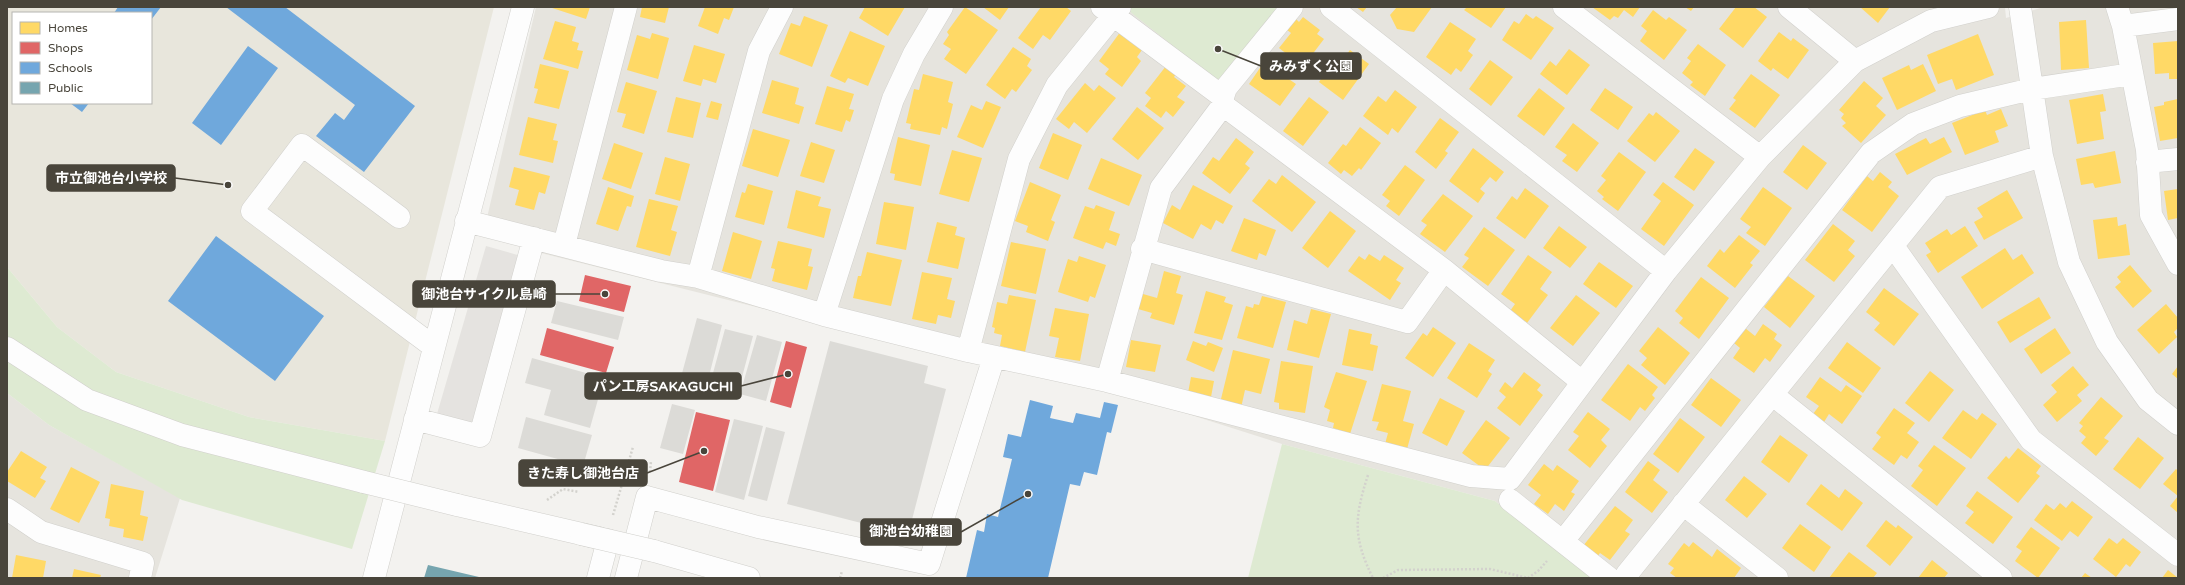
<svg xmlns="http://www.w3.org/2000/svg" width="2185" height="585" viewBox="0 0 2185 585" font-family="'Varela Round','Noto Sans JP',sans-serif">
<style>
.residential{fill:#e6e4de}
.education{fill:#e8e6dc;fill-rule:evenodd}
.green{fill:#deead2}
.parking{fill:#e5e3e0}
.homes{fill:#ffd966}
.shops{fill:#e06666}
.schools{fill:#6fa8dc}
.public{fill:#76a5af}
.building{fill:#dcdbd7}
.lines{fill:none;stroke-linecap:round;stroke-linejoin:round}
.minor-casing{stroke:#d1d0cc;stroke-width:23}
.path{stroke:#d3d2cd;stroke-width:2.5;stroke-dasharray:2 2;stroke-linecap:butt}
.minor{stroke:#fdfdfd;stroke-width:22}
.minor-bridge-casing{stroke:#d1d0cc;stroke-width:23;stroke-linecap:butt}
.minor-bridge{stroke:#fdfdfd;stroke-width:22}
.leader{fill:none;stroke:#49453b;stroke-width:1.5}
.callout-dot{fill:#49453b;stroke:#fff;stroke-width:1.5}
.callout{fill:#49453b;stroke:#49453b;stroke-width:1.5}
.callout-label{font-size:14px;text-anchor:middle;font-weight:bold;fill:#fff}
</style>
<rect width="100%" height="100%" fill="#f3f2ef"/>
<path class="residential" d="M536 7H2005L2006 18 2044 7H2178V578H1592L1495 501 1282 444 1122 393 916 347 541 253 483 235Z
M7 393 49 425 180 498 155 578H7Z"/>
<path class="education" d="M7 7H494L385 441 249 417 116 372 57 327 7 267ZM13 13H151V103H13Z"/>
<path class="green" d="M1131 7H1292L1226 88 1128 10Z
M7 267 57 327 116 372 249 417 385 441 352 549 182 500 49 425 7 393Z
M1282 444 1495 501 1592 578H1248Z"/>
<path class="parking" d="M486 246 521 256 473 424 437 414Z"/>
<path class="homes" d="M549 7H590L586 19Z
M642 7H669L665 23 640 17Z
M705 7H734L729 20 724 18 718 34 698 26Z
M865 7H905L888 36 859 18Z
M965 7 998 30 966 74 944 59 951 49 943 44 949 35 947 32Z
M983 7H1009L1000 20Z
M1041 7H1066L1071 11 1050 40 1043 35 1033 49 1018 38Z
M1356 7H1367L1363 12Z
M1397 7H1432L1414 32 1397 29 1390 15Z
M1467 7H1506L1491 28 1464 10Z
M1592 7H1640L1633 17 1624 10 1618 18 1614 16 1610 20Z
M1685 7H1694L1691 11Z
M1736 7H1754L1767 17 1743 48 1719 29Z
M1860 7H1890L1878 23Z
M1653 10 1666 20 1669 17 1687 30 1664 60 1640 41 1647 31 1641 26Z
M1526 14 1533 19 1536 16 1554 28 1531 60 1502 40 1514 21 1519 24Z
M804 16 828 25 812 67 779 54 791 23 800 26Z
M1303 17 1320 30 1317 34 1324 39 1305 64 1299 60 1297 62 1279 48 1291 33 1286 29 1295 18 1299 22Z
M2086 20 2089 68 2061 70 2059 22Z
M555 21 576 27 572 41 579 43 577 50 583 51 578 69 543 59Z
M1450 22 1476 39 1468 51 1473 55 1461 72 1456 68 1451 75 1426 57Z
M850 31 885 46 868 86 848 78 845 83 830 76Z
M1121 31 1144 47 1137 57 1141 61 1122 87 1105 74 1109 69 1099 61Z
M1779 32 1791 41 1793 38 1809 50 1788 79 1773 68 1771 71 1758 61Z
M652 33 669 38 658 79 627 70 637 35 650 39Z
M1978 34 1994 75 1956 90 1952 79 1938 84 1927 55Z
M2178 41V79H2169V73L2155 74 2153 43Z
M1698 44 1726 65 1705 96 1690 85 1693 82 1682 73 1691 61 1687 58Z
M694 45 725 54 716 83 703 79 701 86 683 81Z
M1013 47 1031 59 1027 66 1032 70 1016 92 1012 89 1005 99 986 85Z
M1569 49 1590 65 1567 95 1540 74 1550 61 1556 66Z
M1350 50 1369 64 1343 100 1319 82 1332 63 1337 67Z
M1490 60 1513 77 1491 106 1469 89Z
M1264 62 1296 84 1280 106 1249 84Z
M540 64 569 71 559 109 534 103 538 89 534 88Z
M1923 64 1936 91 1897 110 1882 78 1909 65 1911 70Z
M1166 66 1176 74 1174 77 1186 86 1177 97 1185 102 1173 117 1166 111 1161 118 1145 106 1151 98 1145 93Z
M923 74 953 82 948 102 953 104 947 129 942 127 940 135 910 129 911 124 906 123 914 89 919 90Z
M1751 74 1780 95 1755 128 1729 109 1736 100 1733 98Z
M772 80 799 88 795 104 804 107 799 124 762 113Z
M1864 81 1883 98 1876 106 1886 115 1861 143 1842 126 1846 123 1841 118 1844 114 1839 110Z
M626 82 657 91 644 134 622 127 626 114 617 112Z
M1085 83 1094 91 1099 85 1116 98 1087 133 1074 122 1069 129 1056 119Z
M827 86 854 94 849 109 854 110 850 122 846 120 842 132 815 124Z
M1539 88 1565 108 1544 136 1517 116Z
M1605 88 1633 107 1618 130 1590 110Z
M1395 90 1417 107 1398 133 1392 128 1388 135 1363 116 1378 96 1386 102Z
M2103 94 2106 111 2100 112 2104 139 2077 144 2069 100Z
M676 97 701 103 693 138 667 132Z
M1309 97 1329 112 1303 146 1283 131Z
M2178 99V138L2160 141 2154 107 2164 105V102Z
M711 101 722 104 718 120 706 117Z
M986 101 1001 107 983 148 957 137 971 105 982 110Z
M1137 107 1164 128 1138 160 1112 139Z
M2001 109 2008 126 1995 131 1999 142 1965 155 1952 123 1985 110 1987 115Z
M1656 112 1680 131 1655 162 1627 141 1649 113 1653 116Z
M528 117 557 124 553 140 558 141 553 163 519 155Z
M1440 118 1459 132 1445 151 1448 153 1436 169 1415 152Z
M1573 123 1599 143 1577 172 1562 161 1567 155 1555 147Z
M1360 127 1381 143 1361 170 1359 168 1352 176 1344 170 1341 174 1328 163 1343 144 1346 146Z
M753 129 790 140 778 177 742 166Z
M1053 133 1082 145 1068 180 1039 168Z
M898 137 930 145 921 186 894 180 895 174 890 173Z
M1944 137 1952 152 1907 175 1895 154 1926 138 1930 144Z
M1236 138 1254 152 1245 164 1250 168 1230 194 1202 173 1213 157 1219 161Z
M811 142 835 150 824 183 800 176Z
M614 143 643 153 631 189 602 179Z
M1803 145 1827 163 1807 190 1783 172Z
M1473 148 1504 172 1496 182 1490 177 1480 189 1485 193 1478 203 1449 181Z
M1695 148 1715 162 1694 191 1674 177Z
M952 150 982 158 969 202 939 194Z
M2115 151 2121 183 2095 188 2093 183 2081 185 2076 159Z
M1619 152 1646 172 1618 211 1602 199 1604 197 1597 191 1606 180 1601 176Z
M665 157 690 164 680 201 655 194Z
M1101 158 1142 175 1129 206 1088 189Z
M1405 165 1425 180 1399 216 1386 206 1390 201 1382 195Z
M514 167 550 176 545 194 539 192 534 210 515 205 519 190 509 187Z
M1880 172 1892 182 1888 187 1899 196 1872 232 1842 210 1867 176 1873 181Z
M1282 175 1316 202 1292 232 1252 201 1269 179 1276 184Z
M1030 182 1061 195 1051 220 1055 222 1048 241 1026 232 1028 226 1015 221Z
M1663 182 1694 205 1664 246 1641 229 1661 201 1653 195Z
M748 184 773 191 764 225 735 217 742 192 745 193Z
M1193 185 1233 206 1223 224 1216 220 1211 230 1201 224 1193 239 1163 223 1172 205 1180 210Z
M608 187 634 196 631 207 627 206 618 231 596 224Z
M1763 187 1792 208 1765 246 1746 233 1751 227 1740 219Z
M1525 188 1549 206 1525 239 1496 218 1512 196 1517 200Z
M2178 189V218L2168 220 2164 191Z
M796 190 821 197 818 206 831 209 824 238 787 228Z
M2007 190 2023 218 1984 240 1974 222 1983 217 1977 208Z
M1443 194 1473 216 1445 252 1420 234 1427 225 1421 221Z
M649 199 678 206 671 230 677 232 670 256 636 247Z
M884 202 914 207 906 250 876 244Z
M1096 205 1115 212 1109 230 1120 234 1116 246 1106 242 1103 249 1073 238 1085 206 1094 209Z
M1330 211 1356 231 1328 268 1302 248Z
M2117 217 2118 226 2126 224 2130 255 2098 259 2093 220Z
M1244 218 1276 230 1266 256 1259 253 1257 260 1231 251Z
M937 222 957 227 955 235 965 238 958 269 927 262Z
M1833 224 1855 241 1848 250 1855 256 1834 282 1805 260Z
M1559 226 1587 247 1570 268 1543 248Z
M1965 226 1978 246 1938 273 1926 255 1931 252 1925 243 1947 229 1951 235Z
M1484 227 1515 250 1488 286 1462 267 1469 258 1464 255Z
M733 232 762 241 751 279 722 271Z
M1739 235 1760 251 1750 263 1753 265 1735 288 1707 266 1720 249 1724 253Z
M778 241 812 249 808 266 813 267 807 290 772 281 775 269 771 268Z
M1011 242 1046 249 1036 294 1001 286Z
M2005 248 2013 260 2022 254 2034 273 1982 309 1961 277Z
M867 252 902 260 891 306 853 298 858 276H861Z
M1369 254 1380 261 1384 255 1404 268 1396 280 1401 283 1390 300 1348 271 1359 256 1365 260Z
M1528 255 1552 272 1540 289 1548 295 1527 323 1510 311 1515 304 1501 294Z
M1079 256 1106 265 1095 298 1090 296 1088 302 1058 292 1068 259 1077 262Z
M1599 262 1633 286 1616 308 1583 284Z
M2130 265 2152 291 2133 308 2115 287 2121 282 2117 277Z
M1164 271 1181 276 1176 293 1183 295 1174 325 1150 318 1152 313 1138 309 1143 294 1157 298Z
M922 272 952 278 947 299 955 301 951 318 938 315 936 324 912 319Z
M1788 276 1815 296 1790 328 1764 307Z
M1701 277 1729 298 1699 339 1679 323 1683 318 1675 311Z
M1884 288 1919 314 1894 346 1874 330 1880 323 1866 312Z
M1206 291 1226 297 1224 302 1233 305 1222 340 1194 333Z
M1009 295 1036 300 1025 352 1000 346 1002 335 994 333 995 328 992 327 997 302 1007 304Z
M1576 295 1600 313 1573 346 1550 328Z
M1262 296 1286 302 1273 348 1237 338 1246 306 1253 308 1254 304 1259 305Z
M2039 297 2051 318 2010 343 1997 322Z
M2166 304 2178 318V328L2174 332 2177 337 2159 354 2137 330Z
M1055 308 1089 314 1080 361 1055 357 1059 338 1049 336Z
M1311 309 1331 314 1319 358 1287 350 1294 320 1307 324Z
M1763 324 1777 334 1774 339 1782 345 1770 362 1765 358 1754 373 1733 358 1740 348 1734 343 1745 328 1755 336Z
M1433 327 1456 343 1433 377 1405 358 1423 333 1427 336Z
M1658 327 1690 353 1665 385 1641 365 1647 358 1639 351Z
M2055 328 2071 353 2041 374 2024 349Z
M1349 329 1372 334 1370 344 1378 346 1373 371 1342 365Z
M1131 340 1161 345 1155 372 1126 367Z
M1193 341 1206 346 1208 342 1223 348 1214 372 1186 360Z
M1847 342 1881 368 1863 393 1828 368Z
M1469 343 1495 360 1488 371 1492 374 1477 398 1447 378Z
M1233 350 1270 359 1261 394 1245 390 1241 408 1220 403Z
M1281 361 1313 366 1305 413 1279 409V403L1274 402Z
M1628 364 1658 387 1652 395 1655 398 1645 411 1640 407 1630 421 1601 400Z
M2073 366 2089 385 2077 395 2082 401 2057 422 2043 405 2057 392 2051 385Z
M2178 366V379L2172 374Z
M1930 371 1954 390 1929 422 1905 403Z
M1336 372 1367 381 1350 434 1333 428 1334 423 1327 421 1330 410 1324 407Z
M1524 372 1541 385 1537 390 1543 395 1520 426 1497 408 1506 397 1499 391 1505 382 1512 388Z
M1191 377 1214 381 1211 397 1188 393Z
M1820 377 1841 392 1846 385 1862 396 1842 424 1829 414 1824 422 1813 414 1819 406 1806 397Z
M1711 378 1741 400 1721 427 1691 405Z
M1382 384 1411 391 1403 421 1414 424 1407 449 1385 444 1388 433 1376 430 1379 422 1372 421Z
M2101 397 2123 416 2104 438 2109 441 2096 456 2081 443 2086 437 2079 431 2083 426 2079 423Z
M1440 398 1465 411 1447 446 1422 433Z
M1894 408 1915 423 1907 433 1919 442 1907 459 1901 455 1894 465 1872 449 1881 437 1876 433Z
M1963 410 1977 420 1982 413 1997 424 1971 459 1942 438Z
M1588 412 1610 429 1601 440 1607 446 1590 468 1568 450 1579 436 1573 432Z
M1680 418 1705 437 1678 473 1653 454Z
M1486 420 1510 438 1485 470 1462 453Z
M1780 435 1808 455 1789 483 1761 462Z
M2138 437 2164 458 2140 489 2113 469Z
M1934 445 1966 468 1937 506 1911 486 1923 470 1918 466Z
M2018 448 2041 466 2036 473 2040 476 2018 503 1987 478 2006 456 2009 459Z
M21 451 47 467 40 478 46 481 35 498 7 481V472Z
M1648 461 1660 470 1653 480 1668 492 1652 513 1625 492Z
M1544 464 1553 471 1557 465 1579 481 1571 492 1575 494 1564 511 1555 504 1548 514 1534 504 1541 495 1528 485Z
M71 467 100 482 79 523 50 509Z
M2176 469 2178 471V513L2170 506 2178 496 2163 484Z
M1744 476 1767 494 1747 518 1725 500Z
M111 484 144 491 140 515 148 517 143 541 123 537 124 529 109 526 110 519 105 518Z
M1821 484 1839 498 1845 489 1863 503 1842 531 1806 504Z
M1977 491 2013 517 1993 544 1965 523 1974 512 1966 506Z
M2072 501 2093 517 2078 537 2070 531 2062 541 2034 520 2046 504 2054 510 2060 503 2066 508Z
M1615 506 1633 520 1625 531 1630 534 1610 560 1600 553 1597 557 1583 546Z
M1886 520 1896 528 1898 525 1913 537 1890 566 1866 546Z
M1800 524 1831 547 1814 572 1782 548Z
M2031 527 2060 548 2038 578 2015 561 2022 551 2016 547Z
M2109 538 2117 544 2123 538 2141 552 2130 567 2126 564 2116 577 2093 559Z
M1693 542 1712 557 1717 549 1741 568 1734 578H1677L1670 573 1674 568 1668 564 1684 543 1689 547Z
M1849 552 1877 573 1873 578H1829Z
M16 555 46 561 43 578H12Z
M1932 560 1948 573 1944 578H1918Z
M74 569 101 575 100 578H72Z
M2168 570 2178 578H2162Z
M2085 573 2092 578H2081Z"/>
<path class="shops" d="M585 275 631 286 624 312 579 301Z
M547 328 614 347 606 373 540 355Z
M786 341 807 347 791 408 770 402Z
M696 412 730 420 713 491 679 482Z"/>
<path class="schools" d="M118 7H161L151 20V13H114Z
M226 7H285L415 106 364 172 316 136 335 113 344 120 355 105Z
M248 46 278 68 221 145 192 123Z
M70 103H89L82 112Z
M216 236 324 316 275 381 168 301Z
M1030 400 1053 406 1050 418 1073 423 1076 413 1100 418 1104 402 1118 405 1111 433 1107 432 1097 475 1084 472 1080 486 1070 484 1048 578H966L977 530 984 532 987 514 998 517 1012 459 1003 457 1008 434 1021 437Z"/>
<path class="public" d="M428 565 479 577V578H424Z"/>
<path class="building" d="M557 301 624 317 618 340 551 323Z
M697 318 722 325 707 384 681 377Z
M725 329 753 336 738 392 710 384Z
M757 335 782 342 766 401 740 394Z
M830 341 928 366 924 383 946 389 908 535 787 504Z
M532 358 604 378 590 428 544 415 551 390 525 383Z
M672 404 695 410 683 454 660 448Z
M526 417 592 435 583 466 518 448Z
M734 419 763 426 744 500 715 492Z
M766 427 785 432 767 501 748 496Z"/>
<g class="lines">
<defs>
<path id="minor" d="M1102 7 1223 97
M1331 7 1666 271
M1564 7 1760 157
M1789 7 1855 61
M2020 7 2042 156 2069 262 2107 342 2148 400 2178 424
M2117 7 2123 26 2147 150 2151 215 2178 264
M2123 26 2178 19
M1223 105 1444 270 1582 382
M2147 162 2178 159
M399 217 302 145 252 211 434 347
M466 221 661 271 698 277 824 315 968 351 1107 381 1471 476 1510 479 1666 271 1760 157 1855 61 1931 21 1988 7
M564 245 626 7
M1893 246 2031 440 2178 555
M1142 249 1407 322 1444 270
M698 277 759 51 782 7
M824 315 893 99 914 54 942 7
M7 348 87 400 182 435 364 482
M968 351 1019 159 1057 85 1120 7
M1107 381 1161 188 1223 105V97L1226 88 1292 7
M1773 395 2001 578
M415 419 480 436 534 238
M1510 500 1609 578
M1683 504 1777 578
M457 505 599 538
M7 509 41 532 143 563 140 578
M1563 541 1871 153 1913 124 1960 106 2032 89 2132 74
M654 551 749 578
M374 578 523 7
M598 578 608 540
M626 578 647 497 758 527 929 564 994 357
M1626 578 1627 574 1940 187 2042 156"/>
</defs>
<use href="#minor" class="minor-casing"/>
<path class="path" d="M650 472 651 461
M1368 475C1354 518 1353 538 1373 578
M547 500 563 489 579 492
M613 515 633 447
M840 578 842 571
M1383 578 1398 570 1490 569 1528 578 1538 571 1547 561"/>
<use href="#minor" class="minor"/>
<defs>
<path id="minor-bridge" d="M364 482 457 505
M581 534 654 551"/>
</defs>
<use href="#minor-bridge" class="minor-bridge-casing"/>
<use href="#minor-bridge" class="minor-bridge"/>
</g>
<path class="leader" d="M1218 49L1261 66M228 185L175 178M605 294L555 294M788 374L741 386M704 451L647 473M1028 494L961 532"/>
<g class="callout-dot">
<circle cx="1218" cy="49" r="4"/>
<circle cx="228" cy="185" r="4"/>
<circle cx="605" cy="294" r="4"/>
<circle cx="788" cy="374" r="4"/>
<circle cx="704" cy="451" r="4"/>
<circle cx="1028" cy="494" r="4"/>
</g>
<g class="callout">
<rect x="1261" y="53" width="100" height="26" rx="4"/>
<rect x="47" y="165" width="128" height="26" rx="4"/>
<rect x="413" y="281" width="142" height="26" rx="4"/>
<rect x="585" y="373" width="156" height="26" rx="4"/>
<rect x="519" y="460" width="128" height="26" rx="4"/>
<rect x="861" y="519" width="100" height="26" rx="4"/>
</g>
<g class="callout-label">
<text x="1311" y="71">みみずく公園</text>
<text x="111" y="183">市立御池台小学校</text>
<text x="484" y="299">御池台サイクル島崎</text>
<text x="663" y="391">パン工房SAKAGUCHI</text>
<text x="583" y="478">きた寿し御池台店</text>
<text x="911" y="536">御池台幼稚園</text>
</g>
<rect width="2185" height="585" fill="none" stroke="#49453b" stroke-width="16"/>
<rect x="12" y="12" width="140" height="92" fill="#ffffff" stroke="#b6b5b1"/>
<rect x="20" y="22" width="20" height="12" fill="#ffd966" stroke="#b6b5b1"/>
<text x="48" y="32" font-size="12" fill="#49453b">Homes</text>
<rect x="20" y="42" width="20" height="12" fill="#e06666" stroke="#b6b5b1"/>
<text x="48" y="52" font-size="12" fill="#49453b">Shops</text>
<rect x="20" y="62" width="20" height="12" fill="#6fa8dc" stroke="#b6b5b1"/>
<text x="48" y="72" font-size="12" fill="#49453b">Schools</text>
<rect x="20" y="82" width="20" height="12" fill="#76a5af" stroke="#b6b5b1"/>
<text x="48" y="92" font-size="12" fill="#49453b">Public</text>
</svg>
